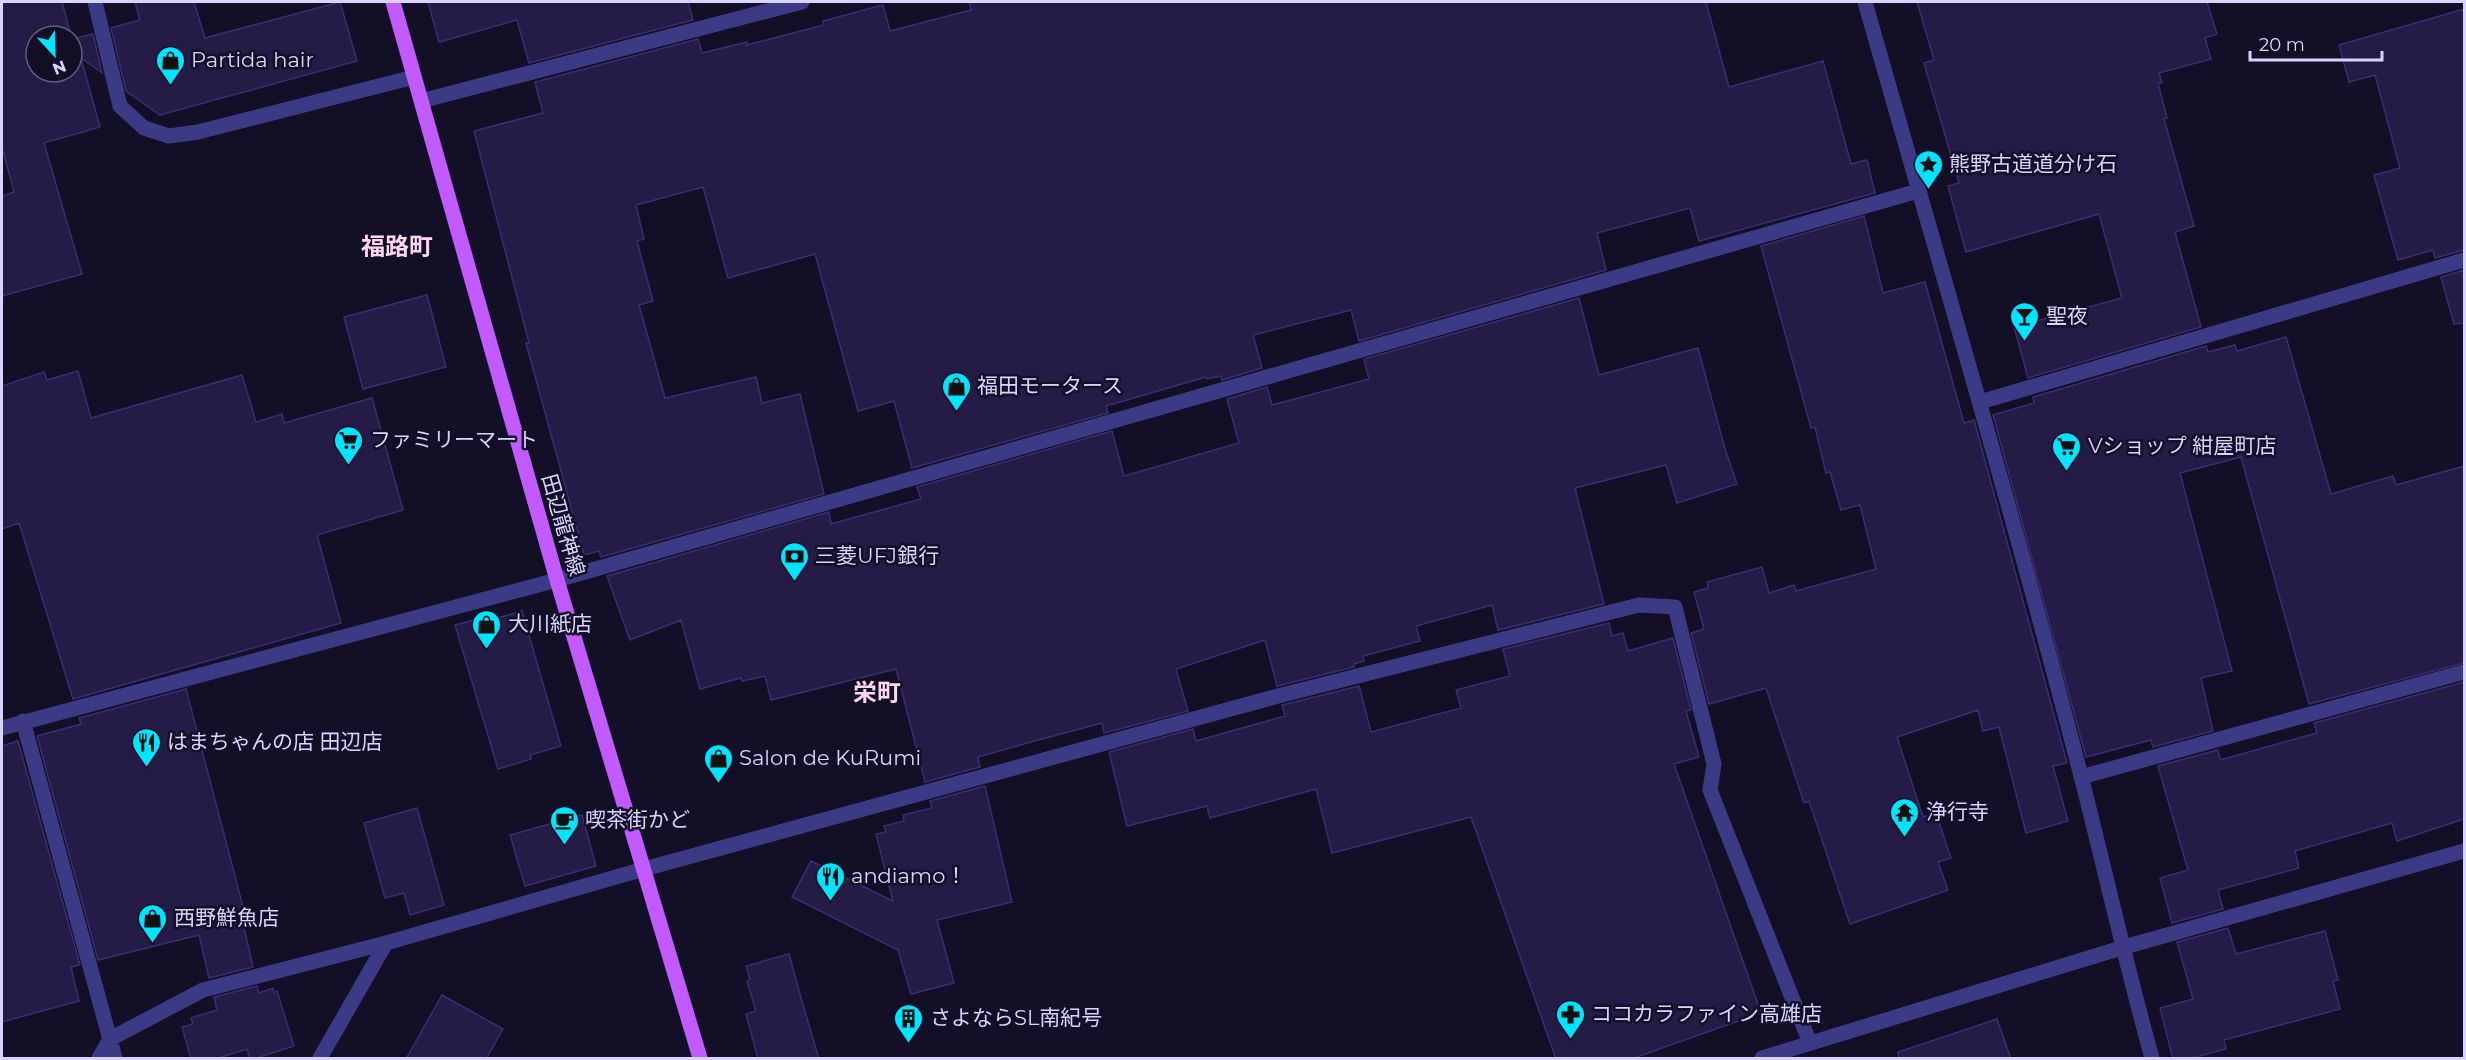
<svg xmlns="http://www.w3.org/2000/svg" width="2466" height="1060" viewBox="0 0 2466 1060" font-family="Montserrat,'Noto Sans JP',sans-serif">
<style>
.building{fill:#241b47;stroke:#3b2d73;stroke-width:1.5}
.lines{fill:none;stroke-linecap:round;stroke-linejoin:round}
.minor{stroke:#3d3a85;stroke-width:15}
.tertiary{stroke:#3d3a85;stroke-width:15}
.primary{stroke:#c25bff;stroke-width:15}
.labels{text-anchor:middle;stroke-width:5;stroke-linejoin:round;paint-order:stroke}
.poi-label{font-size:21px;fill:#d9d4ff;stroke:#130f26;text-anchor:start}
.street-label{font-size:21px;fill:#d9d4ff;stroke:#130f26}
.quarter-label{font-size:24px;font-weight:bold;fill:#ffd6f0;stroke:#130f26}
</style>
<rect width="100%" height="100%" fill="#130f26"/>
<path class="building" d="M2 2H62L71 36H36V72H72V39L93 34 102 73 81 58 100 127 44 143 82 274 2 296V196L14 192 2 147Z
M135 2H194L205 38 340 2 357 61 160 115 126 91 111 28 140 20Z
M428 2H688L693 20 529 63 517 20 439 42Z
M969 2H1706L1729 87 1823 61 1851 164 1867 160 1875 193 1699 241 1690 208 1597 233 1606 270 1359 341 1351 310 1253 335 1262 368 1222 380 1221 376 1207 379 1206 377 1106 406 1108 413 912 468 894 401 858 411 815 254 728 278 703 187 636 205 644 239 637 241 653 301 639 305 665 398 756 377 762 403 800 394 824 494 601 557 599 551 584 555 526 343H529L474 131 543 113 535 82 698 39 702 53 747 42V45L824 25 823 21 883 5 890 31 971 10Z
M1917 2H2207L2217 34 2205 38 2211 59 2159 73 2162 83H2158L2167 118 2164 119 2194 226 2175 232 2201 327 2028 378 2014 327 2122 298 2099 214 1966 252 1948 186 1959 183 1924 63 1934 60Z
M2464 9V250L2435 258 2433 250 2398 260 2374 175 2400 168 2375 75 2349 82 2339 45Z
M1864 216 1883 293 1925 282 1964 423 1974 420 2067 763 2053 766 2068 821 2026 833 1999 727 1983 731 1978 710 1897 737 1923 817 1936 813 1951 858 1938 862 1948 890 1850 924 1809 801 1804 803 1766 688 1709 704 1691 633 1704 629 1694 592 1708 588 1707 582 1762 567 1769 593 1794 585 1796 591 1876 569 1860 505 1841 510 1830 472 1826 473 1815 427 1811 428 1761 246Z
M2464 270V323L2454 324 2441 277Z
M427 295 446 367 363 389 344 317Z
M1579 298 1599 375 1698 348 1725 449 1737 484 1677 503 1666 465 1575 488 1604 604 1498 630 1492 605 1416 626 1420 641 1363 656 1364 661 1354 664V667L1277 686 1265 640 1176 669 1188 711 1104 733 1102 723 1031 742 978 757 980 767 925 782 896 669 771 700 765 676 742 681 741 678 700 689 681 620 630 640 607 576 829 512 831 524 921 499 917 487 1112 431 1124 476 1239 443 1227 399 1267 387 1272 405 1369 379 1364 359Z
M2286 337 2331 494 2393 476 2396 485 2464 466V663L2309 704 2241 457 2180 473 2232 671 2201 678 2213 731 2153 747 2151 740 2086 757 1993 415 2034 403 2033 397 2206 346 2208 352 2235 345 2237 351Z
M78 371 91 418 242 375 256 422 282 414 284 423 372 398 403 510 317 535 341 623 73 699 19 523 2 529V386L44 372 47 380Z
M522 611 561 746 530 755 531 759 498 769 455 625 493 615 494 619Z
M1609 623 1612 636 1623 633 1628 651 1673 638 1691 710 1686 711 1699 757 1674 764 1761 1013 1631 1059H1556L1471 817 1332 853 1316 789 1210 818 1207 806 1127 826 1109 752 1193 729 1196 741 1285 716 1282 705 1359 686 1371 732 1461 708 1456 690 1510 676 1503 649Z
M2464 682V819L2397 841 2392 823 2295 851 2299 868 2218 890 2223 909 2172 923 2160 878 2188 870 2158 766 2218 750 2220 760 2317 733 2314 723Z
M186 689 247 922 243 924 253 967 209 978 199 935 98 960 37 736 81 724 79 718Z
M18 741 80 965 71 967 79 1001 2 1022V746Z
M985 786 1012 902 937 920 954 983 911 994 898 950 792 897 811 861 893 901 876 834 886 832 884 826 904 821 903 815 932 808 930 801Z
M417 808 444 905 410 915 404 893 385 898 364 823Z
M582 815 596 866 525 886 510 835Z
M2228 928 2236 954 2325 931 2338 980 2333 981 2340 1009 2224 1040 2226 1049 2188 1059H2173L2160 1008 2193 999 2177 942Z
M789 954 801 998 819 1059H758L746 1014 756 1011 747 981 750 979 746 966Z
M257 986 259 993 273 988 274 993 277 991 294 1046 253 1059H250L247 1049 215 1059H191L182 1027 193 1024 191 1018 217 1010 214 997Z
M442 995 503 1029 486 1059H406Z
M1997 1019 2011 1059H1899L1898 1052Z"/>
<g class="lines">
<path class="minor" d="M95 2 120 106 144 128 169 136 198 132 414 77
M1865 2C1938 259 2014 516 2081 776 2105 870 2126 965 2152 1058
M421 101 802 2
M1980 402 2464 260
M23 721 115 1058
M2 728 557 580 1918 191
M2081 777 2464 672
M99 1058 110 1039 203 990 386 943 644 869 1278 696 1639 605 1675 607 1714 764 1710 790 1810 1043
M320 1058 386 943"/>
<path class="tertiary" d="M1762 1058 2121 948 2464 851"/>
<path class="primary" d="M393 2 557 580 700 1058"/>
</g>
<defs>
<symbol id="shop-pin" viewBox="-11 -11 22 30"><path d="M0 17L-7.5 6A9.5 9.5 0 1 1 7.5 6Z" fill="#00e5ff" stroke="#130f26"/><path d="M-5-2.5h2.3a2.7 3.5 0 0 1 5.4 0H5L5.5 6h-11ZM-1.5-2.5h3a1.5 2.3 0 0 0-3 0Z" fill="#111"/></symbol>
<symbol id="sight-pin" viewBox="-11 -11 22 30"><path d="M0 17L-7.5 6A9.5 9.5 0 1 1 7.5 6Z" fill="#00e5ff" stroke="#130f26"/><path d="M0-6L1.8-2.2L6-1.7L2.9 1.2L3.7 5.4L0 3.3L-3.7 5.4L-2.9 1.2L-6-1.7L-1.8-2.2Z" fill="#111"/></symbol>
<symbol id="bar-pin" viewBox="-11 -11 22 30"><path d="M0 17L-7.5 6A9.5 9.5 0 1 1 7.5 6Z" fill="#00e5ff" stroke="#130f26"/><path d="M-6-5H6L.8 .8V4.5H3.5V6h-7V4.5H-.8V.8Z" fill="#111"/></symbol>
<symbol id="supermarket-pin" viewBox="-11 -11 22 30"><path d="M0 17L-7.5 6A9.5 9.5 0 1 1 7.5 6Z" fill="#00e5ff" stroke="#130f26"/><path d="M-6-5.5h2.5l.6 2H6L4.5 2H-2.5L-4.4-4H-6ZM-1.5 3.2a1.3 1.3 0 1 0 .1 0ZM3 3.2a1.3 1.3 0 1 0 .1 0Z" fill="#111"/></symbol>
<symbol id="bank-pin" viewBox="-11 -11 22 30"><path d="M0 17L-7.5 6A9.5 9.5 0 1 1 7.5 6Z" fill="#00e5ff" stroke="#130f26"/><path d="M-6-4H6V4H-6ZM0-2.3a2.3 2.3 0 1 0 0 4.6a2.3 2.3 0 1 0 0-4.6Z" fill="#111"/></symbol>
<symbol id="restaurant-pin" viewBox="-11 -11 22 30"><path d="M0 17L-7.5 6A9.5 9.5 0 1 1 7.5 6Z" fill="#00e5ff" stroke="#130f26"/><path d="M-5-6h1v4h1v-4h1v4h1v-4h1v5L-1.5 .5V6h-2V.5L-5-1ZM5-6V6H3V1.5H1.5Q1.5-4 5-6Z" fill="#111"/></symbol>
<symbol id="temple-pin" viewBox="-11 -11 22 30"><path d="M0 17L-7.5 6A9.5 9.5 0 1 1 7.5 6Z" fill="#00e5ff" stroke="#130f26"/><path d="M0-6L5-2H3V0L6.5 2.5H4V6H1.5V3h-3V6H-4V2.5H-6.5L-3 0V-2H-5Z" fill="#111"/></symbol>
<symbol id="cafe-pin" viewBox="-11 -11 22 30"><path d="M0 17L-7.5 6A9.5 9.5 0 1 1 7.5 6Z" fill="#00e5ff" stroke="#130f26"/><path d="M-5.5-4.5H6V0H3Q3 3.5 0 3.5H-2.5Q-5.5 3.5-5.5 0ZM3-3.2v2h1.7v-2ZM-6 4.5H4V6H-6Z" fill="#111"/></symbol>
<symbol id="pharmacy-pin" viewBox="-11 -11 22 30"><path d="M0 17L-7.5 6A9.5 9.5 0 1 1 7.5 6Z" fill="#00e5ff" stroke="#130f26"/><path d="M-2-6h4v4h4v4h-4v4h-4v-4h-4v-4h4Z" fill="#111"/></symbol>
<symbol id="building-pin" viewBox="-11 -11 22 30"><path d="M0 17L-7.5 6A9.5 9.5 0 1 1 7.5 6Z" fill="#00e5ff" stroke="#130f26"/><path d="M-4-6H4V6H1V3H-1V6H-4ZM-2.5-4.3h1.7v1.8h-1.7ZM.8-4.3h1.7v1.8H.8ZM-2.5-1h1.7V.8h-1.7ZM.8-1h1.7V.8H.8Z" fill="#111"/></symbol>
</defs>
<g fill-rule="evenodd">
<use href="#shop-pin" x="154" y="44" width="33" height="45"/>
<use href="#sight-pin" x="1912" y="148" width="33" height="45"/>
<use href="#bar-pin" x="2008" y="300" width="33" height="45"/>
<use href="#shop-pin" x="940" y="370" width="33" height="45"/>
<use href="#supermarket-pin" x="332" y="424" width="33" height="45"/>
<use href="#supermarket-pin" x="2050" y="430" width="33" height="45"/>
<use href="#bank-pin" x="778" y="540" width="33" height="45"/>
<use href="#shop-pin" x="470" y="608" width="33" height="45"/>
<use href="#restaurant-pin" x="130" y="726" width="33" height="45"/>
<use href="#shop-pin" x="702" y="742" width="33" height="45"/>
<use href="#temple-pin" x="1888" y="796" width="33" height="45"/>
<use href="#cafe-pin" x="548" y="804" width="33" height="45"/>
<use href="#restaurant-pin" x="814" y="860" width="33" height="45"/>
<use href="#shop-pin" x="136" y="902" width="33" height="45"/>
<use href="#pharmacy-pin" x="1554" y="998" width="33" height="45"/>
<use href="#building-pin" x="892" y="1002" width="33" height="45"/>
</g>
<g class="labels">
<g class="poi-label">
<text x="191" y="67">Partida hair</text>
<text x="1949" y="171">熊野古道道分け石</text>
<text x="2046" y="323">聖夜</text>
<text x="977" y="393">福田モータース</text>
<text x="370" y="447">ファミリーマート</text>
<text x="2088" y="453">Vショップ 紺屋町店</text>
<text x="815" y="563">三菱UFJ銀行</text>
<text x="508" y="631">大川紙店</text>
<text x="167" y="749">はまちゃんの店 田辺店</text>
<text x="739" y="765">Salon de KuRumi</text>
<text x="1926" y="819">浄行寺</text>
<text x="585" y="827">喫茶街かど</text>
<text x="851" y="883">andiamo！</text>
<text x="174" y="925">西野鮮魚店</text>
<text x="1591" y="1021">ココカラファイン高雄店</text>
<text x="930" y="1025">さよならSL南紀号</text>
</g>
<g class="street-label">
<text transform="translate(563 525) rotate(74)" y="7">田辺龍神線</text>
</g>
<g class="quarter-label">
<text x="397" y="255">福路町</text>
<text x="877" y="701">栄町</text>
</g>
</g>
<rect width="2466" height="1060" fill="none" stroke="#d9d4ff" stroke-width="6"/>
<g transform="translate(54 54) rotate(158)"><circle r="28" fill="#130f26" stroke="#625e7d" stroke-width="1.5"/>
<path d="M0-4.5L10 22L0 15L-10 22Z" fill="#00e5ff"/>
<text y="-9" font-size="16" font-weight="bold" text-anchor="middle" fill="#d9d4ff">N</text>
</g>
<path d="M2250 51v9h132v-9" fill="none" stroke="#d9d4ff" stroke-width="3"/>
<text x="2259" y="51" font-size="18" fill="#d9d4ff" stroke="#130f26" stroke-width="4.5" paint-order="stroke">20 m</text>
</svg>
